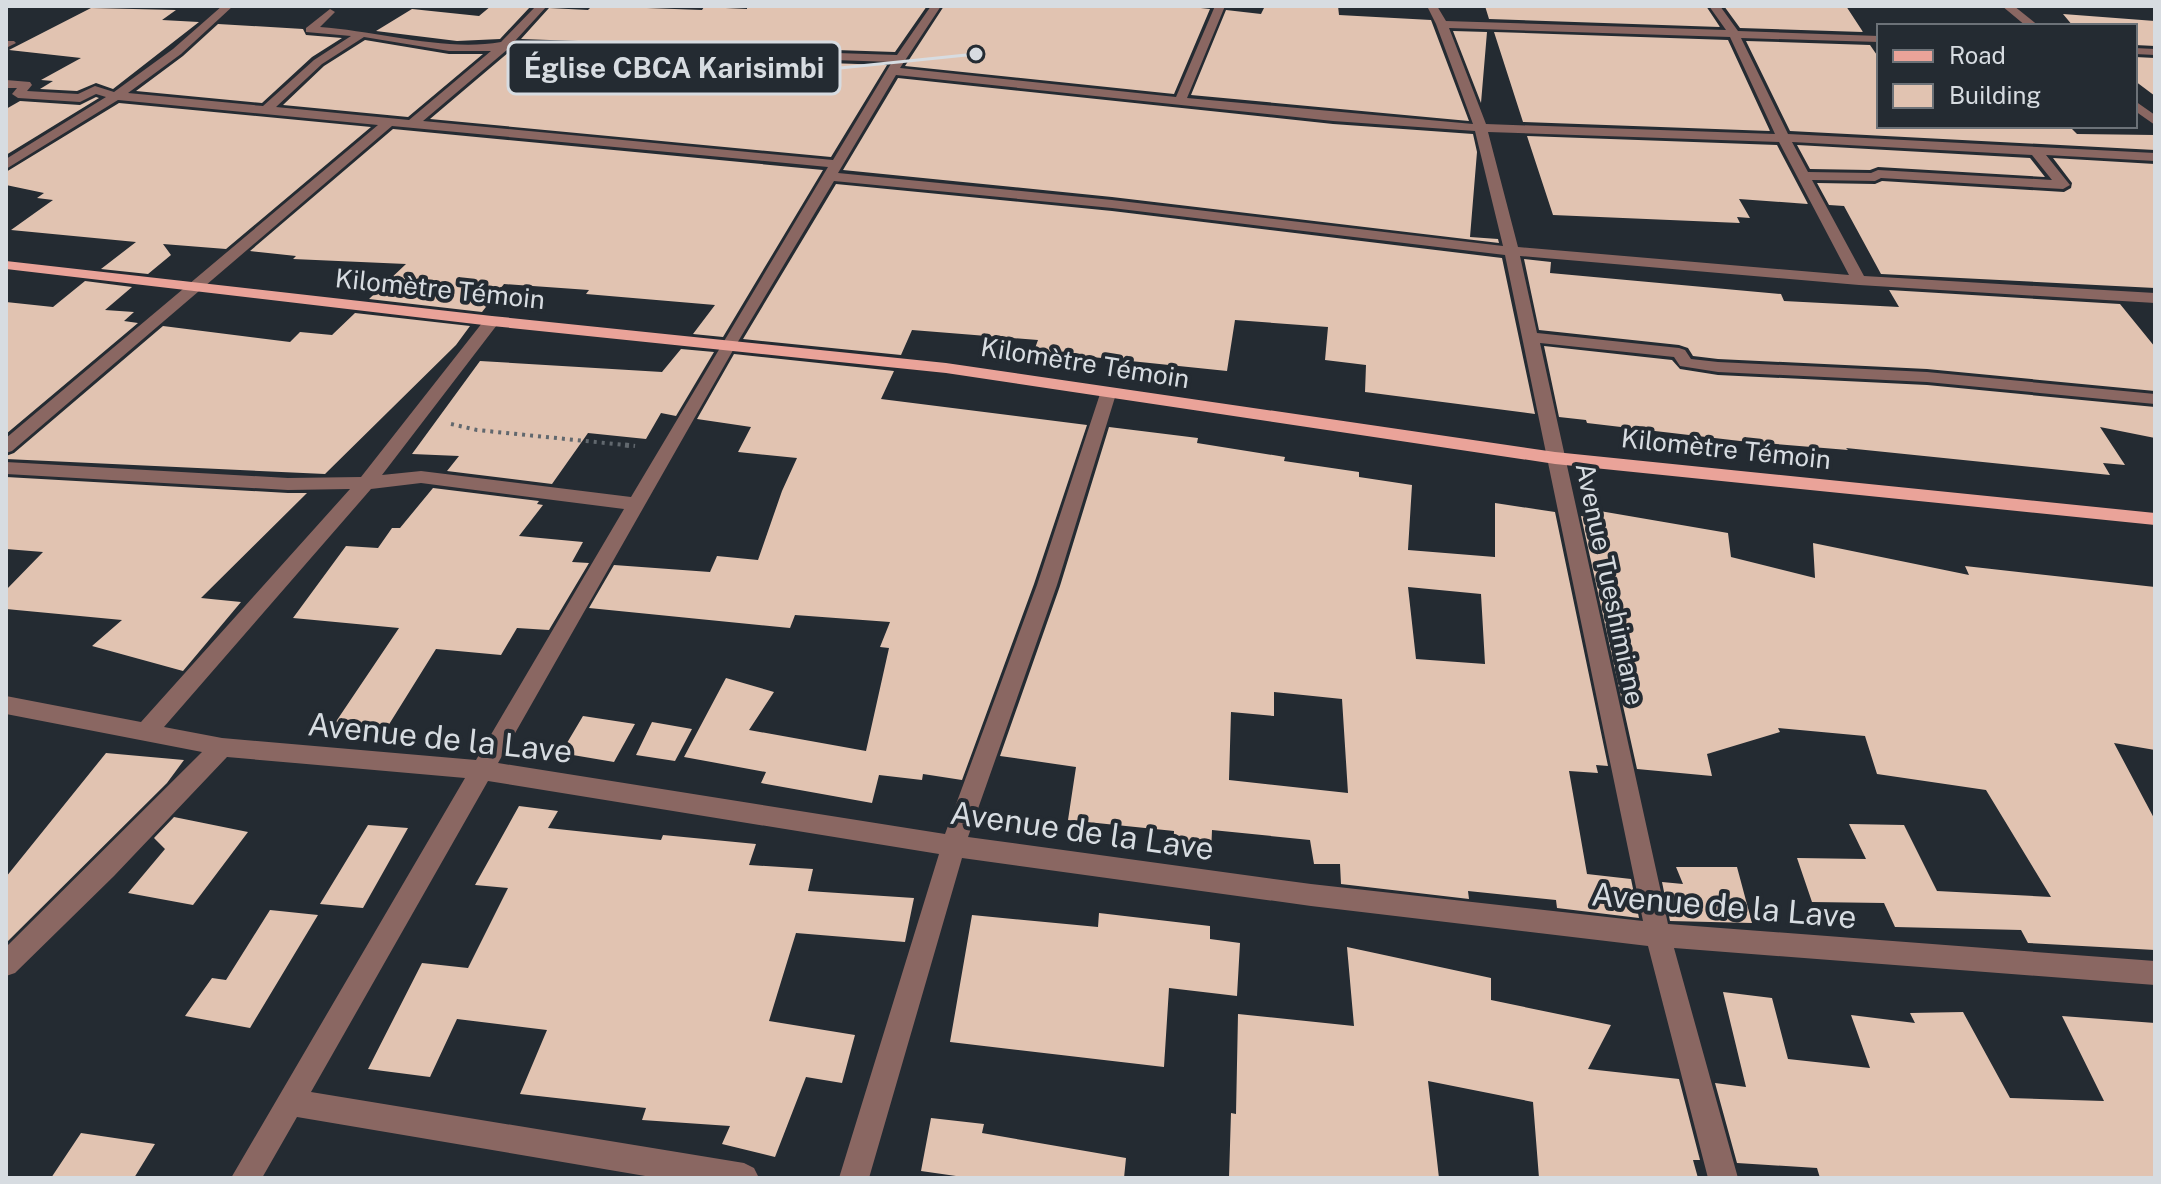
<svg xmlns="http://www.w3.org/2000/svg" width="2161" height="1184" viewBox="0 0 2161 1184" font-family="'Public Sans',sans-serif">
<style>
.building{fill:#e1c3b1;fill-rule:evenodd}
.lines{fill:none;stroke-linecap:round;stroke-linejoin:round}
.path-far1{stroke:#61686e;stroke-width:4;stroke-dasharray:3 5;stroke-linecap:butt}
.path{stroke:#61686e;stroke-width:5;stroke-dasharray:4 6;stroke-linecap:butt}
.minor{fill:#8a6762;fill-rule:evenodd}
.major{fill:#eaa399;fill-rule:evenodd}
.labels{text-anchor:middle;stroke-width:8;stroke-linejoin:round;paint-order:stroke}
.street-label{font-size:26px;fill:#d7dce1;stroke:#242b32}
.near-street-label{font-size:32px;fill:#d7dce1;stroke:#242b32}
.leader{fill:none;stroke:#d7dce1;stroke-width:3}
.callout-dot{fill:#d7dce1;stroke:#242b32;stroke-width:3}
.callout{fill:#242b32;stroke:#d7dce1;stroke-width:3}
.callout-label{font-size:28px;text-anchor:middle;font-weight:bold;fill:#d7dce1}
</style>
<rect width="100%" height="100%" fill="#242b32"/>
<path class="building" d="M491 6 530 7 500 39 457 41 376 31 412 9 479 16Z
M592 6 702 10 704 7 747 9V6H927L895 52 521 39 549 8 588 10Z
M944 6H1182L1210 9 1174 94 905 66Z
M1265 6H1338L1339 15 1431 20 1469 121 1191 95 1226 10 1261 14Z
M1485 6H1706L1720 27 1489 19Z
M1724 6H1846L1863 32 1740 28Z
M91 8 176 10 162 20 199 22 113 89 96 83 77 91 40 89 53 81 41 80 81 58 9 50Z
M2063 14 2155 21V46L2135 45V26H2073Z
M218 24 303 29 306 35 342 38 312 57 262 103 136 91 183 56Z
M1453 31 1487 32 1481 103Z
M1494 32 1728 40 1770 131 1523 122Z
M365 40 449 54H483L408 117 283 105 324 66Z
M1746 41 1870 45 1879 58V126H2069L2077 134 2155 135V150L1790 131Z
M509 52 887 65 831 157 430 119Z
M2135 57 2155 58V96L2135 81Z
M898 78 1333 124 1473 134 1477 152 1470 237 1498 239 1499 243 1112 197 843 170Z
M96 97 99 98 6 155V109L20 101 80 105Z
M119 103 371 127 226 249 163 244 171 255 148 274 101 269 136 242 11 230 53 200 37 198 44 193 6 185V172Z
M393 129 823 170 723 337 693 334 715 305 586 294 589 290 504 284 482 312 369 299 406 264 293 259 296 256 250 251Z
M1527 136 1777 145 1808 204 1739 199 1750 218 1737 217 1740 223 1553 215Z
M1797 145 2030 158 2045 177 1878 167 1870 170 1810 169Z
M2053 158 2155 164V288L1881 274 1844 206 1829 205 1817 183 1875 184 1882 181 2064 192 2071 188 2072 183Z
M836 184 1112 211 1502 258 1535 414 1365 392 1366 365 1325 360 1328 327 1235 320 1227 371 1034 351 1038 340 912 330 901 355 743 339Z
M1524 259 1551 262 1550 273 1781 294 1784 301 1899 307 1889 290 2120 304 2155 347V391L1927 369 1718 359 1693 356 1688 348 1679 345 1539 330Z
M85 281 132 287 105 310 134 312 124 321 138 323 6 434V302L53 307Z
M355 313 470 326 456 345 325 474 6 459V456L14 453 163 326 290 342 300 332 332 335Z
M1544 346 1672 360 1680 369 1718 375 1927 385 2155 407V438L2100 427 2125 465 2103 463 2110 475 1846 448 1848 450 1740 441 1587 423 1586 420 1559 417Z
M681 349 714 352 676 416 661 413 646 439 588 433 552 484 447 471 459 456 412 454 480 361 662 372Z
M734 354 894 371 881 399 1087 425 1034 584 962 780 923 774 922 780 879 775 872 803 761 783 766 772 684 757 726 678 774 692 749 730 866 751 889 648 880 647 890 622 795 615 790 628 589 608 614 565 710 572 717 556 758 560 782 491 797 458 738 452 751 427 697 419Z
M1109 427 1198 438 1197 443 1285 457 1284 461 1359 472V477L1412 485 1408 550 1495 557V503L1555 512 1608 766 1596 765 1598 773 1569 771 1587 874 1631 879 1639 918 1557 908 1556 900 1468 891 1469 899 1341 884 1340 864H1314L1310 840 1212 830 1211 855 1173 851 1174 831 1068 820 1076 767 1000 756 1060 586ZM1408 587 1481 594 1485 664 1416 659ZM1274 692 1342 699 1348 793 1229 780 1231 712 1274 716Z
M6 477 288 493H307L201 598 241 602 183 671 92 646 122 620 6 609V590L43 552 6 549Z
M433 488 539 501 537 504 543 505 519 536 583 542 572 562 589 563 549 630 517 628 501 655 436 649 383 734 331 729 399 628 293 618 346 546 378 548 392 528H400Z
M1594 510 1728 533 1731 557 1815 578 1813 543 1969 575 1965 566 2155 587V750L2114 743 2155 820V950L2028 943 2021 930 1895 927 1884 903 1812 902 1797 858 1866 859 1849 824 1904 825 1937 891 2051 897 1986 790 1877 774 1865 736 1778 728 1780 732 1707 754 1712 776 1637 769 1581 516 1594 518Z
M583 716 635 724 614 762 561 753Z
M652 722 692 729 675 761 636 755Z
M106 753 184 760 167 783 6 943V877Z
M519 806 558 811 548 828 661 840 663 835 756 844 749 865 813 869 808 891 914 898 905 942 796 933 769 1021 855 1035 842 1083 806 1077 775 1157 722 1144 730 1126 642 1120 646 1108 520 1094 547 1030 457 1019 430 1077 368 1069 422 963 468 968 508 888 475 885Z
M174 817 248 832 193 905 128 893 165 849 154 838Z
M368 825 408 828 363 908 320 904Z
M1676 867H1737L1752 923 1670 921 1662 882 1683 884Z
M270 910 318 915 250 1028 185 1016 212 978 226 980Z
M1099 913 1210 926V939L1240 943 1237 996 1169 988 1164 1067 950 1042 972 915 1098 927Z
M1347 947 1491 978V1000L1611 1025 1588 1069 1679 1079 1700 1160H1693L1698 1178H1539L1533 1102 1428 1081 1439 1178H1229L1231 1113 1236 1114 1238 1014 1354 1026Z
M1723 992 1772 998 1788 1059 1870 1068 1851 1015 1915 1023 1910 1013 1963 1012 2010 1098 2104 1101 2062 1016 2155 1023V1178H1820L1817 1168 1737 1163 1715 1083 1746 1087Z
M931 1118 984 1124 982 1133 1126 1158 1124 1178H970L921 1171Z
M81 1133 155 1144 134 1178H51Z"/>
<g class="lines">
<path class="path-far1" d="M451 424 477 430 635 446"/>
<path class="path" d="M625 445 635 446"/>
<path class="minor" d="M222 6H233L181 54 128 93 263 106 314 60 351 36 306 32V28L330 9 335 12 320 27C378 31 445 52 501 42L536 6H547L514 42 897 55 931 6H941L900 68 1176 97 1215 6H1225L1187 98 1473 124 1436 24 1427 6H1437L1446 21 1726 30 1709 6H1720L1738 31 1879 36V42L1741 38 1788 134 2155 153V161L2046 155 2070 185 2063 189 1881 178 1875 181 1812 180 1864 276 2155 293V303L1859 285 1520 256 1537 333 1679 348 1685 350 1691 359 1718 362 1927 372 2155 394V404L1927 382 1718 372 1680 366 1674 357 1540 343 1668 924 2155 961V985L1674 948 1738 1178H1708L1648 946 1311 906 962 858 869 1178H839L939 854 488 781 311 1092 744 1163 754 1168 759 1178H657L297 1117 262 1178H231L465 778 227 757 114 876 15 973 6 976V947L202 752 6 714V696L141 722 350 489 288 490 6 474V462L288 478 361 477 486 318 492 316 500 321 382 475 421 471 631 497 828 167 392 126 12 451 6 453V438L378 125 118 100 6 169V159L106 97 96 94 80 102 18 98 12 94 17 88H6V80L30 82 32 85 27 91 78 94 95 86 114 92 173 49ZM1449 28 1730 37 1775 134 1486 124ZM364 37 449 51H491L409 120 276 107 322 64ZM508 49 892 62 833 160 423 121ZM896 75 1333 121 1475 131 1503 246 1112 200 838 173ZM1488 132 1779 142 1849 275 1518 247ZM1792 142 2032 155 2052 180 1878 170 1871 173 1808 172ZM834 181 1112 208 1505 255 1643 921 1311 884 968 837 1057 585 1116 394 1108 389 1100 394 1037 585 945 834 498 763 736 345ZM421 483 624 509 476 760 222 738 164 727 371 489Z
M2002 6H2014L2039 26H2026Z
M6 41H14L16 43 6 48Z
M2135 48 2155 49V55L2135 54Z
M2135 101 2155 115V125L2135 111Z"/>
<path class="major" d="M6 261 492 316 946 363 1555 452 2155 513V525L1555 464 946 373 492 326 6 269Z"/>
</g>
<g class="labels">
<g class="street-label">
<text transform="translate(440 289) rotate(6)" y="9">Kilomètre Témoin</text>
<text transform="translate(1085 363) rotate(9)" y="9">Kilomètre Témoin</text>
<text transform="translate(1726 449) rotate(6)" y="9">Kilomètre Témoin</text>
<text transform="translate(1610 584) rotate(78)" y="9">Avenue Tueshimiane</text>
</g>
<g class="near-street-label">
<text transform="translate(440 738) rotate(6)" y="11">Avenue de la Lave</text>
<text transform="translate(1082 831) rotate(8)" y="11">Avenue de la Lave</text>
<text transform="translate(1724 906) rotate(5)" y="11">Avenue de la Lave</text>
</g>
</g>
<path class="leader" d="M976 54L840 68"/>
<circle class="callout-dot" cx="976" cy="54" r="8"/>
<rect class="callout" x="508" y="42" width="332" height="52" rx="8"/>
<g class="callout-label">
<text x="674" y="78">Église CBCA Karisimbi</text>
</g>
<rect width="2161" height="1184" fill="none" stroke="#d7dce1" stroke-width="16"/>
<rect x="1877" y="24" width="260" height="104" fill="#242b32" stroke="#6c7278" stroke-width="2"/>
<rect x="1893" y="50" width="40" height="12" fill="#eaa399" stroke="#6c7278" stroke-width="2"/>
<text x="1949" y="64" font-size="24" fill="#d7dce1">Road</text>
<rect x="1893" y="84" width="40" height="24" fill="#e1c3b1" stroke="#6c7278" stroke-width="2"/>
<text x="1949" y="104" font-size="24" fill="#d7dce1">Building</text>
</svg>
